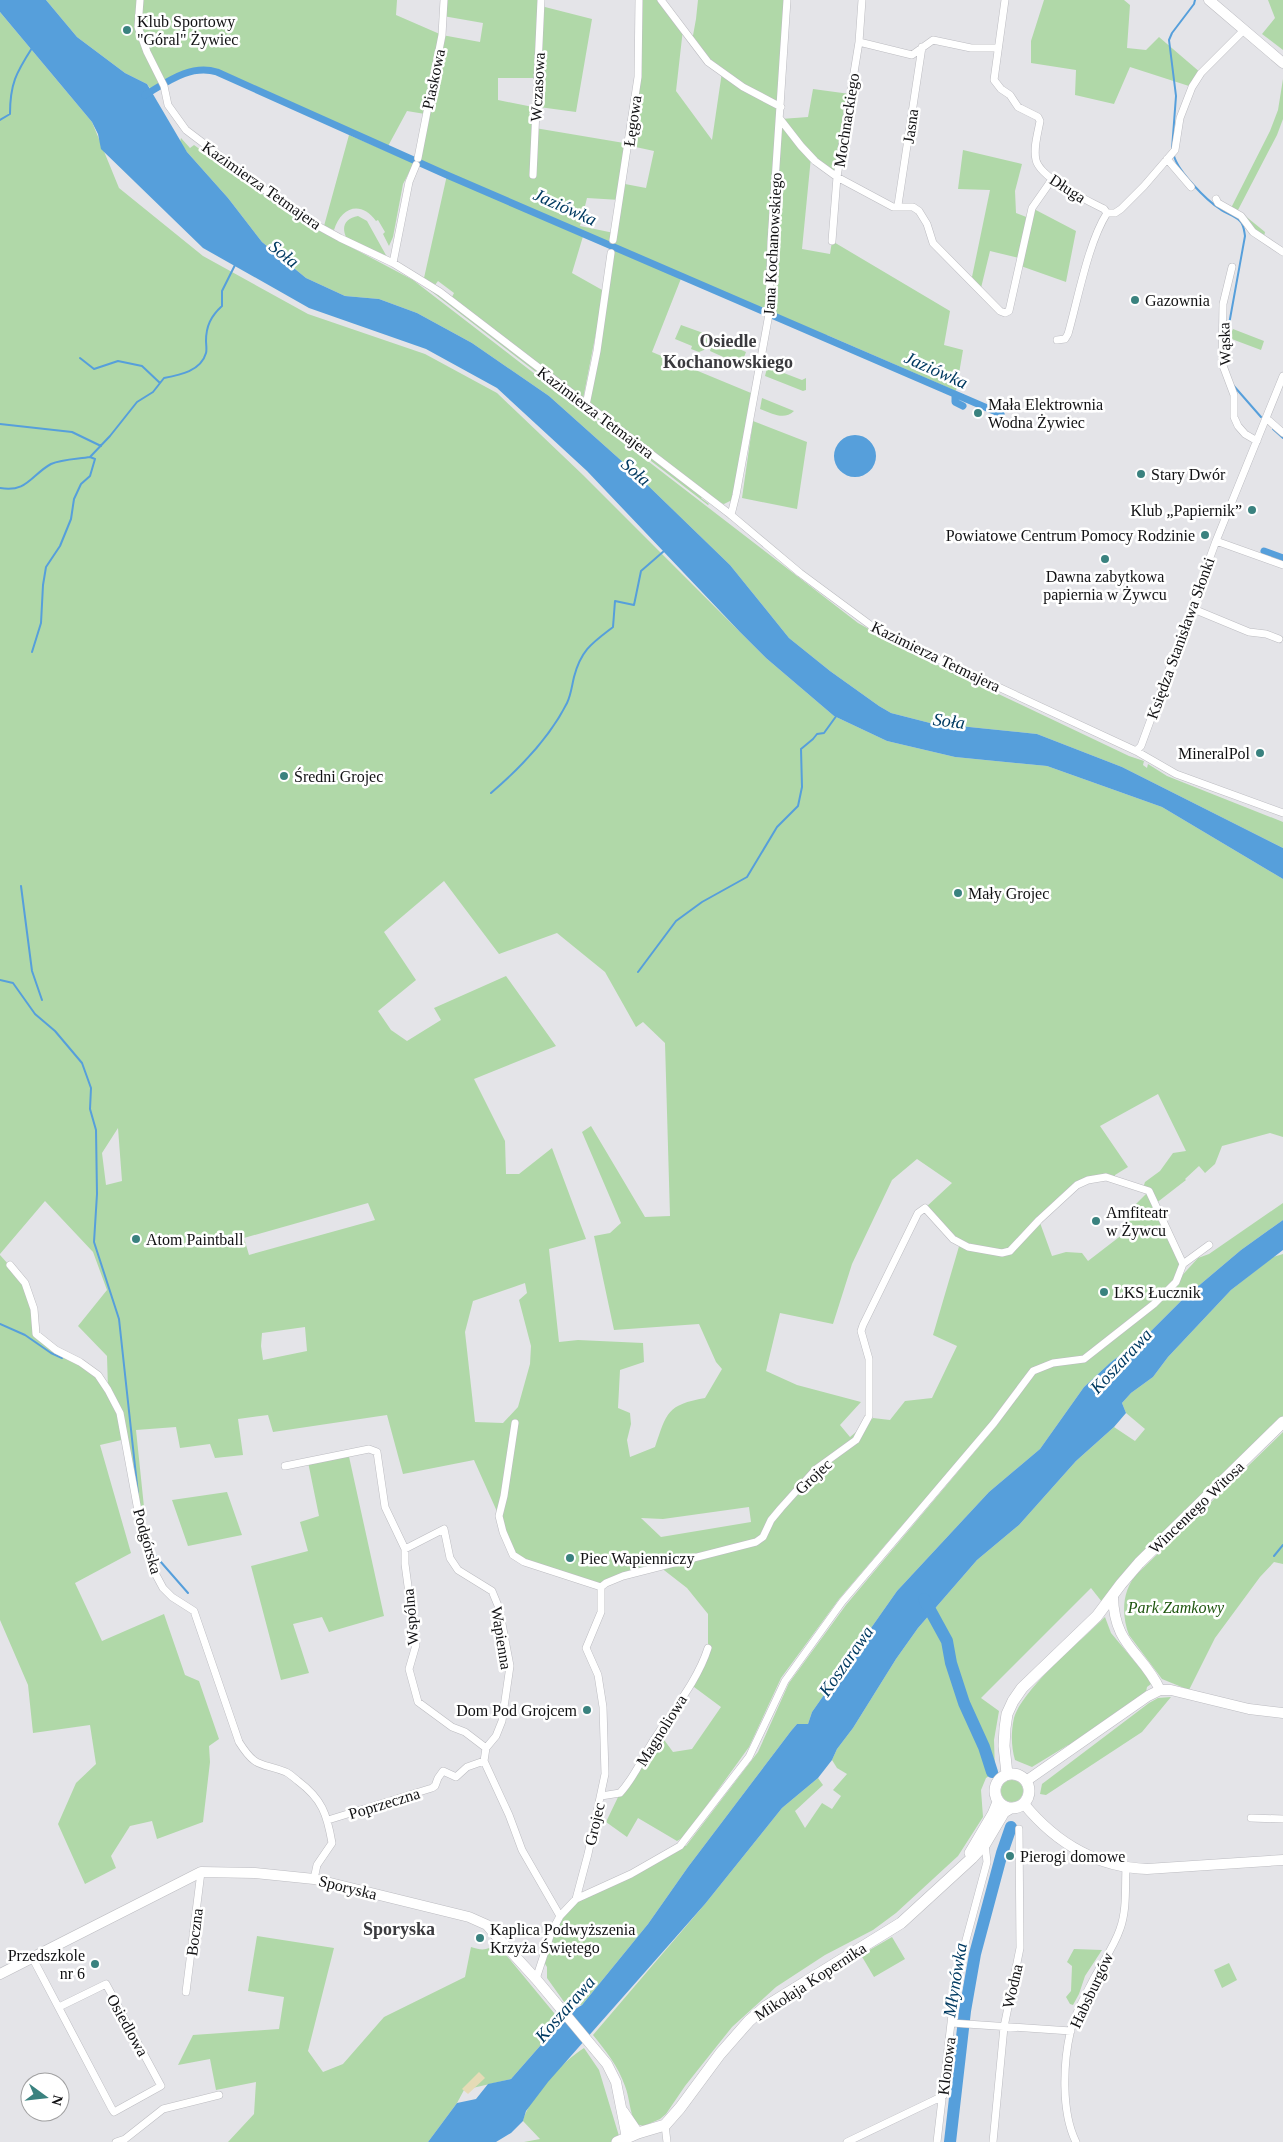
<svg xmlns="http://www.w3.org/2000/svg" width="1283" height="2142" viewBox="0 0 1283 2142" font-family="Georgia,serif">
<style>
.green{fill:#b0d8a8;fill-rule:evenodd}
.sand{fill:#e5dbb6}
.water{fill:#569fdb}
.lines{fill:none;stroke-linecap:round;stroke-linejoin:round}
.stream{stroke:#569fdb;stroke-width:2}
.canal{stroke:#569fdb;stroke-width:7}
.river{stroke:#569fdb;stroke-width:12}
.street-casing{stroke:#bcbcc1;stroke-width:8}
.secondary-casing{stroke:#bcbcc1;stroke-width:11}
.primary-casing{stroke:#bcbcc1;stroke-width:12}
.street{stroke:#fff;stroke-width:7}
.secondary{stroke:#fff;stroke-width:10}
.primary{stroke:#fff;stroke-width:11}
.poi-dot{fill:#3a827f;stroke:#fff;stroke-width:2}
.labels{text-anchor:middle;stroke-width:5;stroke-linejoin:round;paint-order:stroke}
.poi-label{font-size:16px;fill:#111113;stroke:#fff;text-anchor:start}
.street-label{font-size:16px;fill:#111113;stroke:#fff}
.park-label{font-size:16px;font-style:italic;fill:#1d550e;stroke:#fff}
.water-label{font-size:18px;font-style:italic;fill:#003a61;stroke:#fff}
.neighbourhood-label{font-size:18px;font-weight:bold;fill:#3a3a3e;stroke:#fff}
</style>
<rect width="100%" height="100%" fill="#e4e4e8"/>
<path class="green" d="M46 0H397L396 15 442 35 480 42 483 23 443 16 444 0H541V6L592 19 576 112 539 107 537 78H498V100L533 107 535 128 624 143 620 200 587 198 580 226 614 233 625 184 646 188 654 151 631 146 638 77 639 0H661L683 29 676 91 712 140 722 72 692 41 696 19 698 0H787L781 119 808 117 813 89 850 94 840 178 811 157 802 249 830 254 832 241 950 311 944 345 963 350 956 391 827 335 825 339 682 276 652 352 751 393 732 500 724 504 720 503 589 402 602 302 583 399 452 297 454 293 438 281 435 285 424 278 447 175 460 179 417 161 425 114 407 111 387 148 211 70C182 68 175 82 152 91L147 84 125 73 77 37ZM584 233 612 245 604 291 572 273Z
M1044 0H1124L1130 5 1127 48 1146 50 1159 37 1201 73 1192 87 1130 67 1114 104 1075 95 1076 70 1031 63V41Z
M1268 0H1283V50L1262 34 1275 18Z
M0 12 92 122 119 188 203 256 308 314 425 354 497 393 583 475 766 658 834 716 887 741 955 757 1047 766 1162 807 1283 879V1137L1270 1133 1222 1146 1215 1164 1205 1173 1199 1166 1185 1179 1186 1180 1155 1204 1183 1264 1177 1281 1198 1258 1209 1254 1283 1203V1220L1241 1250 1183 1299 1148 1334 1111 1362 1084 1387 1040 1449 989 1492 897 1591 812 1712 808 1724H797L791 1731 688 1867 648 1924 582 2005 567 2006 547 1978V1967L542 1959 560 1916 576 1899 680 1846H686L758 1752 789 1683 846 1605 998 1424 1026 1382 994 1423 898 1530 839 1599 781 1678 749 1747 684 1837 677 1841 638 1818 627 1837 606 1822 620 1793 659 1733 673 1752 692 1749 721 1707 690 1684 708 1648V1614L687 1588 660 1567 623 1576 601 1587 513 1555 499 1516 474 1460 403 1474 387 1415 273 1432 268 1415 238 1419 243 1455 215 1458 210 1444 180 1448 176 1427 136 1430 144 1507 138 1509 126 1439 100 1445 131 1553 75 1583 102 1641 164 1614 185 1675 199 1681 219 1739 209 1746 210 1762 203 1822 157 1839 152 1821 130 1826 111 1856 116 1868 85 1884 58 1824 76 1783 96 1764 90 1725 33 1733 28 1685 0 1620V1255L25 1283 36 1334 80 1362 108 1389 107 1356 78 1326 107 1290 93 1252 45 1201 0 1254ZM444 881 499 954 557 933 605 972 636 1027 643 1022 665 1043 670 1216 645 1217 591 1126 582 1132 621 1223 610 1233 594 1236 614 1330 699 1324 716 1362 722 1369 705 1398C667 1405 667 1412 655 1447L630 1457 627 1440 631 1424 630 1413 618 1408 620 1370 644 1362 643 1343 578 1340 559 1342 549 1249 586 1239 552 1148 519 1174H506L505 1141 474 1079 556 1046 506 976 434 1008 441 1020 407 1041 391 1030 378 1011 416 980 384 932ZM1158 1094 1186 1151 1173 1153 1160 1171 1145 1182 1143 1188 1149 1191 1128 1212 1127 1231 1088 1261 1082 1253 1066 1252 1052 1256 1039 1220 1088 1180 1115 1179V1175L1128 1167 1100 1126ZM118 1128 122 1181 106 1185 102 1153ZM917 1159 952 1183 925 1208 960 1243 933 1335 957 1346 932 1398 905 1401 890 1420 873 1418 850 1437 840 1425 861 1402 797 1385 766 1371 780 1313 833 1324 852 1264 892 1180ZM368 1203 375 1220 249 1255 244 1238ZM525 1283 527 1293 519 1300 531 1346 530 1364 518 1407 503 1423 475 1422 465 1332 473 1301ZM305 1327 307 1351 263 1360 261 1346 262 1333ZM749 1507 751 1522 661 1537 641 1518 663 1519Z
M1283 79V119L1277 135 1238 210 1265 232 1264 237 1283 248V252L1252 231 1231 208 1270 131 1278 110Z
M349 135 414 163 403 184 393 237 389 246 383 234 385 232 378 220 376 221C361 200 341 207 334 230L324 226Z
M181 138 190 148 194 145 294 217 413 280 858 623 910 652 1129 756 1144 761 1143 765 1147 768 1148 764 1167 776 1283 822V848L1122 767 1037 734 930 723 891 713 879 706 830 671 789 638 730 565 634 472 549 396 472 343 417 313 379 299 345 296 306 278 262 242 228 198 187 152 180 142Z
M963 150 1022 164 1015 191 1016 213 1029 218 1032 208 1076 231 1066 282 1018 265 1019 258 990 251 981 288 972 277 990 190 958 189Z
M358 216 367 221 387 257 346 237C341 226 346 218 358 216Z
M414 278 431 289 702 497 701 498 709 504 708 505Z
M681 325 706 334 707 341 704 350 699 352 691 349 692 346 675 339Z
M1233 329 1264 341 1261 350 1229 338Z
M718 340 746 352 741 365 710 351 713 341Z
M770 363 777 366 776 370 802 380 806 378V390L803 391 765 376 768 364Z
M762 398 794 411C784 421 771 413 760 409Z
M753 421 807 442 797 509 742 498Z
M1283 1254V1416L1102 1602 1091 1588 981 1698 999 1711 994 1740 995 1772 986 1778 981 1790 983 1817 958 1856 896 1913 873 1930 825 1955 776 1987 732 2027 685 2086 666 2114 660 2119 644 2126 636 2124C629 2111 630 2099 625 2086 618 2066 606 2051 593 2035L705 1904 782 1808 818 1778 823 1785 795 1811 805 1828 822 1803 832 1809 841 1796 833 1790 847 1774 837 1768 832 1760 837 1749 853 1728 896 1659 918 1628 977 1560 1019 1525 1076 1461 1114 1427 1135 1441 1145 1429 1126 1413 1122 1403 1131 1393 1153 1377 1168 1357 1231 1290 1273 1257Z
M1283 1432V1564L1274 1562 1260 1577 1215 1638 1189 1690 1162 1679 1129 1635C1121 1614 1122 1589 1138 1573Z
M348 1452 384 1616 329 1632 322 1617 293 1624 309 1673 281 1680 251 1566 308 1551 300 1522 319 1516 308 1462Z
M227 1492 242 1535 188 1546 172 1500Z
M1105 1617 1111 1633 1150 1680 1151 1684 1147 1687 1146 1692 1069 1746 1068 1745 1032 1767 1015 1760C1011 1746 1011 1732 1014 1718 1022 1689 1082 1640 1105 1617Z
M1171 1697 1142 1732 1046 1795 1040 1794 1042 1784 1149 1703 1158 1698Z
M1001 1791a11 11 0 1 1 22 0a11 11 0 1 1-22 0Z
M257 1936 334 1948 308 2051 323 2072 343 2064 384 2017 465 1977 471 1947C483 1951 487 1950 497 1944L559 2019 547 2038 511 2079 464 2090 457 2103 428 2142H228L254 2114 256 2082 216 2090 210 2059 178 2065 193 2035 279 2029 284 1997 248 1991Z
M892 1937 905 1959 874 1977 861 1955Z
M1074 1949 1102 1950 1085 1976 1079 1994 1073 2005 1070 2004 1066 1997 1071 1991 1072 1966 1067 1962Z
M1229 1963 1237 1980 1222 1988 1214 1970Z
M584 2048 599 2070 619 2136 614 2142H524L540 2139 523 2121C529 2097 563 2061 584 2048Z"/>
<path class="sand" d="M479 2072 485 2078 468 2094 462 2089Z"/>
<path class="water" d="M0 0H46L77 37 125 73 147 84 187 152 228 198 262 242 306 278 345 296 379 299 417 313 472 343 549 396 634 472 730 565 789 638 830 671 879 706 891 713 930 723 1037 734 1122 767 1283 848V879L1162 807 1047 766 955 757 887 741 834 716 766 658 740 632 587 471 497 388 426 349 309 308 203 248 101 149 98 134 92 122 0 12Z
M834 456a21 21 0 1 1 42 0a21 21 0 1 1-42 0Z
M1283 1220V1250L1231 1290 1168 1357 1153 1377 1131 1393 1122 1403 1126 1413 1114 1427 1076 1461 1019 1525 977 1560 918 1628 896 1659 853 1728 837 1749 832 1760 818 1778 782 1808 705 1904 548 2082 526 2111 523 2121 511 2133 496 2142H428L457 2103 476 2099 488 2084 511 2079 547 2038 559 2019 582 2005 648 1924 688 1867 791 1731 797 1724H808L812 1712 897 1591 989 1492 1040 1449 1084 1387 1111 1362 1148 1334 1183 1299 1241 1250Z"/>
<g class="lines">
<path class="stream" d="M0 120 10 114C10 84 16 73 32 48
M1172 149 1176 96 1169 40 1172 33 1194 4 1195 0
M1174 156C1178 171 1206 200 1220 209 1226 214 1234 215 1240 221 1244 225 1244 230 1245 236L1228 330 1226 364
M80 358 94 369 118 361 142 366 160 383
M1233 385 1261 417
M0 424 72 432 101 446
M1273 429 1283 438
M0 488C27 493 31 475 51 464 62 459 78 459 90 457
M32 652 41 623 43 585 46 567 60 546 71 519 74 499 81 484 90 476 95 459 90 457 110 436 137 402 153 392 164 378C180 375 201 371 206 353 207 350 206 344 206 341 206 326 211 316 222 306V291L235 265
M491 793C519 769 550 737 567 703 571 695 572 685 574 677 581 650 592 643 613 627L615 601 634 605 641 571 664 551
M21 886 32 971 42 1000
M638 972 676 921 702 902 747 877 777 827 798 806 802 787 801 749 813 739 817 734 824 733 837 715
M0 980 13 983 35 1014 55 1031 82 1063 91 1088 90 1109 96 1130 97 1194 94 1242 119 1319 138 1494
M0 1324 25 1335 51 1353 62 1358
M149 1540 153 1553 188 1593
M1274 1556 1283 1545"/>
<path class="canal" d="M145 95C167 82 190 64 217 72L447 175 1001 414
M955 396V402L963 406
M1264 551 1283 558"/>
<path class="river" d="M924 1599 947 1641 951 1663 964 1703 984 1747 992 1772
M950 2142 965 2011 975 1954 1002 1853 1011 1827"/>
<defs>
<path id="street" d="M140 0 138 27 147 52 164 86 168 105 186 130 298 215 340 238 393 263 440 292 731 515 800 573 873 627 912 647 1136 751 1176 774 1283 813
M661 0 708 62 743 87 781 107
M1005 0 994 80 1001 89 1010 95 1018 107 1038 117 1040 121C1038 133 1033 148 1036 160 1040 178 1088 201 1104 209L1107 213
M859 42 912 55 933 40 971 48H998
M780 119 801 146 815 161 837 177 893 207H913L919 211 927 224 933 243 1000 311 1005 313 1009 311 1032 208 1053 178
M418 158 442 35 444 0
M1167 159 1191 187
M533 175 541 0
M1216 199 1218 203 1241 216 1253 232 1283 252
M898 205 922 47
M1107 213H1115L1121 209 1144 186 1175 150 1180 118 1192 87 1201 73 1244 30
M613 240 638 77 639 0
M832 241 837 177 859 42 862 0
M393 263 409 182 416 165
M1232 267 1223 304 1222 363 1234 395V417L1238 426 1245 434 1257 441
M1057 340 1065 339 1068 334C1078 299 1088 243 1107 213
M586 405 597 351 611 253
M1266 418 1283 433
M731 515 736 495 769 314 771 242 787 0
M1216 541 1283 565
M1191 608 1249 632 1266 634 1279 639
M1136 751 1141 746 1216 541 1283 376
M10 1265 25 1283 34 1309 36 1334 56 1350 80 1362 98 1375 108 1390 120 1413 141 1527 156 1575 163 1588 172 1597 194 1611 239 1742C256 1769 260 1762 286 1772 290 1774 294 1778 298 1781 322 1799 327 1814 332 1843L317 1865 314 1879
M515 1423 504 1496 499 1516 503 1532 513 1555 524 1562 601 1587
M285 1466 369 1449 377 1452 385 1507 405 1549V1564L416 1645 409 1669 418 1702 452 1727 465 1732 486 1748 484 1761 509 1815 522 1850 560 1916
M405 1549 444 1529 450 1558 458 1570 492 1591 499 1608 510 1666 502 1721 496 1736 486 1748
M601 1796 620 1793C635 1777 643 1756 655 1738 673 1710 698 1680 708 1648
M1251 1818 1283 1819
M328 1820 432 1788 435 1786 438 1778 443 1771 456 1777 467 1767 484 1761
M576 1899 631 1874 680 1846 749 1757 785 1681 842 1602 994 1423 1033 1371 1053 1363 1084 1359 1154 1304 1176 1282 1183 1264 1209 1245
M32 1957 112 2109 114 2112 161 2086 106 1984 59 2007
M536 1979 551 1933 560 1916 576 1899 588 1854 605 1774 603 1707 598 1675 586 1648 601 1612V1587L606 1583 623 1576 756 1542 763 1537 771 1520 781 1508 816 1469 856 1440 869 1416V1359L861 1331 863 1325 918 1213 925 1208 953 1239 968 1247 1002 1253 1010 1251 1039 1220 1077 1185 1088 1180 1106 1177 1149 1191 1183 1264
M186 1992 201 1872
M952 2023 1071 2031
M665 2125 667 2142
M116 2142 125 2139 163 2109 219 2095
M847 2142 943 2096
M937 2142 955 1989 962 1955 987 1862 985 1844
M993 2142 1004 2027 1020 1948 1019 1829
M1076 2142C1061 2112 1063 2062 1071 2029 1076 2012 1085 1996 1093 1980 1102 1963 1114 1947 1120 1929 1127 1910 1125 1888 1126 1868"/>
<path id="secondary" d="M1209 0 1283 63
M1113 1596C1114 1647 1142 1651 1160 1690
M1026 1781 1148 1696 1160 1690H1171L1249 1709 1283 1713
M1024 1804C1056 1843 1096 1867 1147 1869L1283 1860
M0 1974 201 1872 255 1873 314 1879 469 1917 487 1925 492 1931 536 1979 607 2064 616 2082 627 2138
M623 2111 638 2133"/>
<path id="primary" d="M995 1791a17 17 0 1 1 34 0a17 17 0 1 1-34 0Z
M1007 1774 1004 1746 1005 1728 1007 1714 1013 1701 1022 1688 1097 1616 1121 1584 1139 1563 1283 1422
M970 1853 993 1814 998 1802
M617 2142 638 2133 665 2125 680 2108 720 2054 749 2021 765 2007 901 1923 972 1858 985 1844 1004 1812 1009 1809"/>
</defs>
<use href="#street" class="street-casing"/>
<use href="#secondary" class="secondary-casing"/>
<use href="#primary" class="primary-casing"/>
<use href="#street" class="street"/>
<use href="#secondary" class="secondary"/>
<use href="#primary" class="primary"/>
</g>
<g class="poi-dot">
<circle cx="127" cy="30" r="5"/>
<circle cx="1135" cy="300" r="5"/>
<circle cx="978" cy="413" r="5"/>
<circle cx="1141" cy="474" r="5"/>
<circle cx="1252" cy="510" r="5"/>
<circle cx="1205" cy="535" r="5"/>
<circle cx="1105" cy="559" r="5"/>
<circle cx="1260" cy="753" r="5"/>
<circle cx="284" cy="776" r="5"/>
<circle cx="958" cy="893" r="5"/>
<circle cx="1096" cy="1221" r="5"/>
<circle cx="136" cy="1239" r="5"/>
<circle cx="1104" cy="1292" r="5"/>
<circle cx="570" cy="1558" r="5"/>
<circle cx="587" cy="1710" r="5"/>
<circle cx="1010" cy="1856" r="5"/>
<circle cx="480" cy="1938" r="5"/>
<circle cx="95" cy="1964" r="5"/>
</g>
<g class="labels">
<g class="poi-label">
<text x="137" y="27">Klub Sportowy<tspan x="137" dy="18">"Góral" Żywiec</tspan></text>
<text x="1145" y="306">Gazownia</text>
<text x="988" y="410">Mała Elektrownia<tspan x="988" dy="18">Wodna Żywiec</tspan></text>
<text x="1151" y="480">Stary Dwór</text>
<text x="1242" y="516" text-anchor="end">Klub „Papiernik”</text>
<text x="1195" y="541" text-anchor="end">Powiatowe Centrum Pomocy Rodzinie</text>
<text x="1105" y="582" text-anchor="middle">Dawna zabytkowa<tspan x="1105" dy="18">papiernia w Żywcu</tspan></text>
<text x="1250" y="759" text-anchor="end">MineralPol</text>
<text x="294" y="782">Średni Grojec</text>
<text x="968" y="899">Mały Grojec</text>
<text x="1106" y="1218">Amfiteatr<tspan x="1106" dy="18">w Żywcu</tspan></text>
<text x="146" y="1245">Atom Paintball</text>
<text x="1114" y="1298">LKS Łucznik</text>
<text x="580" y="1564">Piec Wapienniczy</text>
<text x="577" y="1716" text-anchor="end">Dom Pod Grojcem</text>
<text x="1020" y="1862">Pierogi domowe</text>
<text x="490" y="1935">Kaplica Podwyższenia<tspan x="490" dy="18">Krzyża Świętego</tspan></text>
<text x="85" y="1961" text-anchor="end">Przedszkole<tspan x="85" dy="18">nr 6</tspan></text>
</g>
<g class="street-label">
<text transform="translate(433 79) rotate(-78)" y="6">Piaskowa</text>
<text transform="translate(537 87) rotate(-87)" y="6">Wczasowa</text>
<text transform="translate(846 120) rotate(-81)" y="6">Mochnackiego</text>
<text transform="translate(632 121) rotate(-82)" y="6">Łęgowa</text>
<text transform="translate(910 126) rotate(-82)" y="6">Jasna</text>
<text transform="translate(262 185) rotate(35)" y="6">Kazimierza Tetmajera</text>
<text transform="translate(1068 188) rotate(33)" y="6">Długa</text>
<text transform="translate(772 244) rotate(-87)" y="6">Jana Kochanowskiego</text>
<text transform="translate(1224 344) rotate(-92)" y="6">Wąska</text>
<text transform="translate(596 412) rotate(37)" y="6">Kazimierza Tetmajera</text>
<text transform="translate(1180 638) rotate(-70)" y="6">Księdza Stanisława Słonki</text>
<text transform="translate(936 656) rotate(26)" y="6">Kazimierza Tetmajera</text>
<text transform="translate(813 1476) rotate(-43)" y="6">Grojec</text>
<text transform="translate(1196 1507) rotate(-44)" y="6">Wincentego Witosa</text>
<text transform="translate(148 1541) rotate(74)" y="6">Podgórska</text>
<text transform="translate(410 1617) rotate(-95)" y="6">Wspólna</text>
<text transform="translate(502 1638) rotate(81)" y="6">Wapienna</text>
<text transform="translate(661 1730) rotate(-58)" y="6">Magnoliowa</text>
<text transform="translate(384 1803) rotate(-17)" y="6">Poprzeczna</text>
<text transform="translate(594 1824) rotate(-77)" y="6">Grojec</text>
<text transform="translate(348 1887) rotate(14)" y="6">Sporyska</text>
<text transform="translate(194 1932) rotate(-83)" y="6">Boczna</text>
<text transform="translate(810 1981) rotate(-33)" y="6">Mikołaja Kopernika</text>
<text transform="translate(1012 1986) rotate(-77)" y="6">Wodna</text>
<text transform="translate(1091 1990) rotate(-65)" y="6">Habsburgów</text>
<text transform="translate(128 2025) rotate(61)" y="6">Osiedlowa</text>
<text transform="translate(946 2066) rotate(-83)" y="6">Klonowa</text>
</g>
<g class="park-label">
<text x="1176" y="1613">Park Zamkowy</text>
</g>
<g class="water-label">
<text transform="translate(565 207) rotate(24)" y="6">Jaziówka</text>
<text transform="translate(284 254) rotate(39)" y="6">Soła</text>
<text transform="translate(936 370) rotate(24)" y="6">Jaziówka</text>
<text transform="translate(636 472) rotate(41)" y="6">Soła</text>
<text transform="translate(949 721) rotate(7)" y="6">Soła</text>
<text transform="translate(1121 1361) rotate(-47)" y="6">Koszarawa</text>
<text transform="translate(846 1661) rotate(-55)" y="6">Koszarawa</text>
<text transform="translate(955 1980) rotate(-81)" y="6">Młynówka</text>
<text transform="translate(565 2009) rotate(-49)" y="6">Koszarawa</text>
</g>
<g class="neighbourhood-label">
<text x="728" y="347">Osiedle<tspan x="728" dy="21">Kochanowskiego</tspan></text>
<text x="399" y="1935">Sporyska</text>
</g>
</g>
<g transform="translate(45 2097) rotate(105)"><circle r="24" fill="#ffffff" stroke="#a0a0a1"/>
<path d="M0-4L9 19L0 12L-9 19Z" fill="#3a827f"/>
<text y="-8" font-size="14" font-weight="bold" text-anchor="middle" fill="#111113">N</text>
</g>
</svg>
